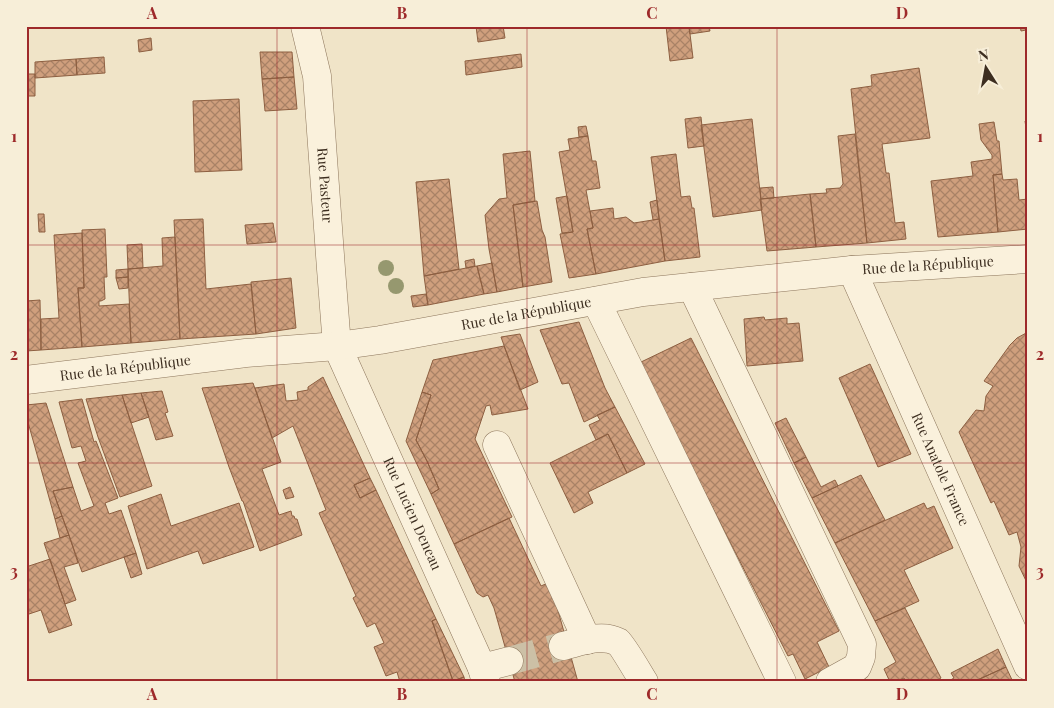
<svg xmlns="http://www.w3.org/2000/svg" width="1054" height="708" viewBox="0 0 1054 708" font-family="'Playfair Display',serif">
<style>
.building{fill:url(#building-cross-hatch);stroke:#8d5f41}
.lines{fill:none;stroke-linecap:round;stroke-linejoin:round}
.minor-tunnel{stroke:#ccc0a6;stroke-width:28;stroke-dasharray:28 14;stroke-linecap:butt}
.minor-casing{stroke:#8d765c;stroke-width:29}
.minor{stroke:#faf1dc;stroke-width:28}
.tree{fill:#96986f}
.grid{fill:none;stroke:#9e2a2b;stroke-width:1;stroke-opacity:0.55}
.labels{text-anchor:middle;stroke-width:4;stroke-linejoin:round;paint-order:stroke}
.street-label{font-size:14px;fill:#3d2e20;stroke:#f7eed8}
.neatline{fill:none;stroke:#9e2a2b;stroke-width:2}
.grid-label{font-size:16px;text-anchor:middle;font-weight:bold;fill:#9e2a2b}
</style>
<defs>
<pattern id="building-cross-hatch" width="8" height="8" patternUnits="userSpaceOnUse" patternTransform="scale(1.25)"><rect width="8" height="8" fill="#cf9f7d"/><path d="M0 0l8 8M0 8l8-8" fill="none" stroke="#a98266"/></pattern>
</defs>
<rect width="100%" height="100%" fill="#f0e4c8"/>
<path class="building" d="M476 26H503L505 38 478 42Z
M666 26H689L693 58 670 61Z
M689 26H709L710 31 690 34Z
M1020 26H1028V46L1026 30 1021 31Z
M151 38 152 50 139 52 138 40Z
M260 52H292L294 77 262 79Z
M521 54 522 67 466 75 465 61Z
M104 57 105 73 77 75 76 59Z
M76 59 77 75 35 78V62Z
M919 68 930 138 882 144 886 173H889L895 223 904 222 906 239 867 243 851 89 872 86 871 75Z
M26 74H35V96H26Z
M294 77 297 109 265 111 262 79Z
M239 99 242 170 195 172 193 101Z
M701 117 704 146 688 148 685 119Z
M752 119 762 210 713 217 701 125Z
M1025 121H1028V142Z
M994 122 997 141H999L1002 174 993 175 998 232 938 237 931 181 973 176 971 162 992 159V155L981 140 979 124Z
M586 126 588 136 579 137 578 127Z
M855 134 867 243 816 247 810 194 827 193 826 189 840 188 843 184 838 136Z
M588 136 592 161H596L600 188 586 190 593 228 587 229 596 274 569 278 560 234 573 232 559 152 570 150 568 139Z
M530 151 535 201 513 205 523 287 497 292 489 249 485 215 499 199 507 198 503 154Z
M676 154 681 197 690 196 692 208H694L700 257 665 261 651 157Z
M1002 174 1003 180 1017 179 1019 200 1028 199V229L998 232 993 175Z
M449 179 459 269 424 276 416 182Z
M773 187 774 198 761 199 760 188Z
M810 194 816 247 767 251 760 199Z
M567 196 573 232 562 233 556 198Z
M657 200 659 219 653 220 650 202Z
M537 201 542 230 545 237 552 282 523 287 513 205Z
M613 208 614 219 626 217 634 223 659 219 665 261 596 274 587 229 593 228 590 211Z
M38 214H44L45 232H39Z
M203 219 206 289 251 284 256 334 180 339 174 220Z
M273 223 276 242 247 244 245 225Z
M105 229 107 277H104L105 299 101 301H99V306L129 304 131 343 82 347 78 288H84L82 230Z
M82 233 84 288H78L82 347 41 350V319L59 318 54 235Z
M175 237 180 339 131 343 128 269 163 266 162 238Z
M142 244 143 268 128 269 127 245Z
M474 259 475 266 466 268 465 261Z
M492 263 497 292 484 294 477 266Z
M477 266 484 294 428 305 424 276Z
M128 269V277L116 278V270Z
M128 277V288L119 289 116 278Z
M291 278 296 328 256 334 251 282Z
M426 294 428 305 413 307 411 296Z
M40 300 41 350 26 351V301Z
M764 317 765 320 787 318V324L799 323 803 361 747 366 744 319Z
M579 322 605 388 615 407 584 422 569 383 562 384 540 330Z
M1028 332V585L1019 566 1021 547 1017 532 1009 535 994 501 991 503 959 432 976 410 984 411 986 396 993 386 984 381 1010 345 1017 338Z
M520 334 538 382 520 390 501 337Z
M691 338 839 631 817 642 829 667 805 679 793 654 788 656 639 363Z
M504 346 528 409 492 415 490 405 486 406 475 439 512 517 454 544 431 494 439 489 427 461 416 440 431 395 422 392 433 360Z
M870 364 911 454 878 467 839 378Z
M323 377 370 478 354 485 360 498 376 490 436 619 432 621 453 681 400 682 397 672 386 676 374 647 384 643 375 623 367 627 353 598 356 596 319 513 326 510 293 426 272 438 255 388 284 384 286 401 298 400 297 392 308 390V387Z
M253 383 281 462 262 469 279 515 291 511 292 516H294L295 519H297L302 535 260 551 243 501H242L229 467 202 388Z
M162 391 168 412 165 413 173 436 156 440 141 393Z
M422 392 431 395 416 440 427 461 439 489 431 494 406 441Z
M141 393 149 417 131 423 122 395Z
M122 395 152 486 120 497 98 437 86 399Z
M82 399 94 442 96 441 118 498 105 503 109 514 121 510 136 553 82 572 53 491 73 487 81 511 94 506 78 463 86 461 81 446 72 448 59 402Z
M46 403 73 487 53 491 62 516 55 519 26 415V405Z
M615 407 645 464 627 473 608 434 596 440 589 425 600 420 597 415Z
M786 418 806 457 794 463 775 423Z
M608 434 627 473 588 492 593 503 574 513 550 463Z
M806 457 821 487 835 480 838 486 812 498 794 463Z
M861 475 885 520 835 543 812 498Z
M370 478 376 490 360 498 354 485Z
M290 487 294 497 286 499 283 490Z
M161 494 171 526 239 503 254 547 203 564 198 551 147 569 128 506Z
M924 503 927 509 934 506 953 548 904 570 919 601 875 621 835 543Z
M62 516 69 535 60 538 55 519Z
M509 518 541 586 550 582 578 682H515L494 608 488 595 483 597 477 593 454 544Z
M69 535 78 563 64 567 76 600 65 604 44 543Z
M136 553 142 574 131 578 124 557Z
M50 559 72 625 49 633 41 610 26 615V567Z
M905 608 941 678 934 682H906L904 678 895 682H890L884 669 896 662 875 621Z
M436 619 464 677 453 681 432 621Z
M998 649 1006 667 973 682H947L954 678 951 673Z
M1006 667 1013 682H973Z
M464 677 465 682H451L453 681Z"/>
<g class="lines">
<path class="minor-tunnel" d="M509 661 563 646"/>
<defs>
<g id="minor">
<path id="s1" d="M305 26 317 76 331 269 337 346 482 668 486 682"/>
<path id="s2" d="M852 270 1028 666"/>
<path d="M692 287 862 644 861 657 857 667 830 682"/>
<path d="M596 301 782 682"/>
<path id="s3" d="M26 380 246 353 337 346 380 340 643 292 852 270 1028 259"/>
<path d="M497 445 587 640"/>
<path d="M563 646C580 642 602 633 618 642 623 646 639 674 644 682"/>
<path d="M482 668 509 661"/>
</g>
</defs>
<use href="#minor" class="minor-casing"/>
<use href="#minor" class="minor"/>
</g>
<g class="tree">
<circle cx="386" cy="268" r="8"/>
<circle cx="396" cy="286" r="8"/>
</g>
<path class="grid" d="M277 26V682M527 26V682M777 26V682M26 245H1028M26 463H1028"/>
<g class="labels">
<g class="street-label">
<text dy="5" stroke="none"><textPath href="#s1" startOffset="161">Rue Pasteur</textPath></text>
<text dy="5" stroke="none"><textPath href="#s3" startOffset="910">Rue de la République</textPath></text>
<text dy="5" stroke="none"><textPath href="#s3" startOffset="505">Rue de la République</textPath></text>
<text dy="5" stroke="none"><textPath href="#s3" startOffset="100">Rue de la République</textPath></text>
<text dy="5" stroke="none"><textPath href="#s2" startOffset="218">Rue Anatole France</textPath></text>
<text dy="5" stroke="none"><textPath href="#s1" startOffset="506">Rue Lucien Deneau</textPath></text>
</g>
</g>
<rect width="1054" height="708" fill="none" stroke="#f7eed8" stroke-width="55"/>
<g transform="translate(986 68) rotate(349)" stroke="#f7eed8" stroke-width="4" paint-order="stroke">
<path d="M0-4L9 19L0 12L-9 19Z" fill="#3d2e20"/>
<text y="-8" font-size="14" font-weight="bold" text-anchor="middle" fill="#3d2e20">N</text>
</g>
<rect x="28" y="28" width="998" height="652" class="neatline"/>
<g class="grid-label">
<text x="152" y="19">A</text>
<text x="402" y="19">B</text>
<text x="652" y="19">C</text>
<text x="902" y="19">D</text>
<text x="14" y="142">1</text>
<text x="1040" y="142">1</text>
<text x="14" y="360">2</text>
<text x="1040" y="360">2</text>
<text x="14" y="577">3</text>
<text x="1040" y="577">3</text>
<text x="152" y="700">A</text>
<text x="402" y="700">B</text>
<text x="652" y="700">C</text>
<text x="902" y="700">D</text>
</g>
</svg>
